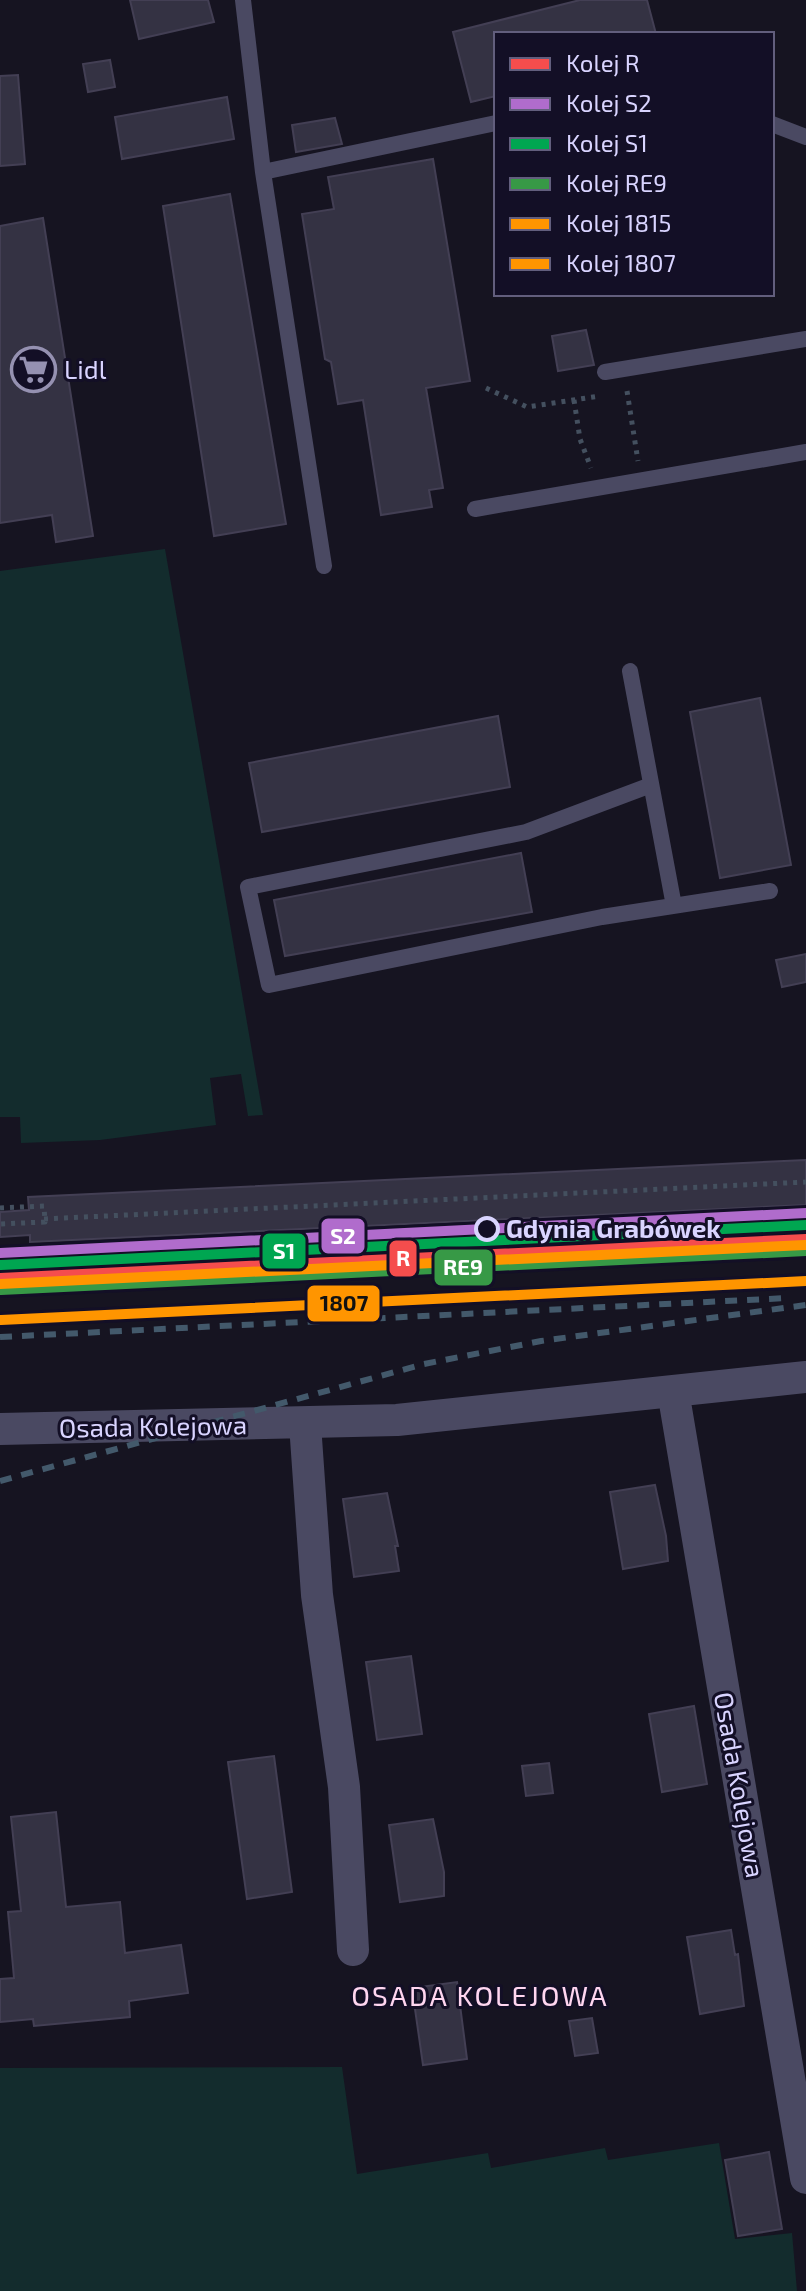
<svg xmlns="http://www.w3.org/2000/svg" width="806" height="2291" viewBox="0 0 806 2291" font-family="'Exo 2',sans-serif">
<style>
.green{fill:#132c2d}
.building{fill:#343243;stroke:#433f54;stroke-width:2}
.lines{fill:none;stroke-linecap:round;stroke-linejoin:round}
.path{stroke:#44505f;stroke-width:5;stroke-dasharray:4 6;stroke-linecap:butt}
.lane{stroke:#4a4962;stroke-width:16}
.street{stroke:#4a4962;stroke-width:32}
.rail{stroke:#43596b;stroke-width:6;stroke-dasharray:12 10;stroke-linecap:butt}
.rail-1-casing{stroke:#130f26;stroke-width:16}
.rail-2-casing{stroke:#130f26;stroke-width:16}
.rail-3-casing{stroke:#130f26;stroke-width:16}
.rail-4-casing{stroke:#130f26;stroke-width:16}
.rail-5-casing{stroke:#130f26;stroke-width:16}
.rail-6-casing{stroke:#130f26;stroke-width:16}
.rail-1{stroke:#f54d4d;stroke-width:10}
.rail-2{stroke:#b06ccc;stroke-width:10}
.rail-3{stroke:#00a651;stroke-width:10}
.rail-4{stroke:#379946;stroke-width:10}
.rail-5{stroke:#ff9500;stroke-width:10}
.rail-6{stroke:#ff9500;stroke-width:10}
.stop-dot{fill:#130f26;stroke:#d9d4ff;stroke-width:4}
.labels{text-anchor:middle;stroke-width:6;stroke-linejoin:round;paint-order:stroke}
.poi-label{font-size:26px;fill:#d9d4ff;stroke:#130f26;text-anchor:start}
.stop-label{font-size:26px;font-weight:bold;fill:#d9d4ff;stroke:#130f26;text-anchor:start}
.street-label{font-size:26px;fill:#d9d4ff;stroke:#130f26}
.neighbourhood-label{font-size:28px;letter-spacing:2px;fill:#ffd6f0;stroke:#130f26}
.line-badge{stroke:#130f26;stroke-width:3}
.badge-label{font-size:22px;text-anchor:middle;font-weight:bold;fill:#fff}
.pale-badge-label{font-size:22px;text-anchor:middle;font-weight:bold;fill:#111}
</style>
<rect width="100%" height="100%" fill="#161421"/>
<path class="green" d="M165 549 263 1115 248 1116 241 1074 210 1078 216 1125 100 1140 21 1143 20 1117H0V571Z
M342 2067 357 2174 488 2153 491 2168 605 2148 608 2160 719 2143 735 2239 792 2233 797 2291H0V2068Z"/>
<path class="building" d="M130 0H208L214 22 139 39Z
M580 0H647L656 34H496V96L471 102 453 32Z
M110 60 115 87 88 92 83 64Z
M18 75 25 164 0 166V76Z
M227 97 234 139 122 159 115 117Z
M335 118 342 144 296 152 292 125Z
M433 159 470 381 426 388 443 488 429 490 432 507 381 515 363 400 338 404 331 362 325 359 302 214 334 209 328 177Z
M230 194 286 524 214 536 163 206Z
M43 218 93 536 56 542 52 515 0 523V226Z
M586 330 594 365 558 371 552 336Z
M760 698 791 865 720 878 690 712Z
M498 716 510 787 262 832 249 763Z
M521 853 532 912 285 956 274 900Z
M806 954V982L782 987 776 960Z
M806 1160V1205L30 1242V1235L0 1237V1212L29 1210 28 1197Z
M655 1485 666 1536 668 1561 623 1569 610 1492Z
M387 1493 398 1546H395L399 1571 354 1577 343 1499Z
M411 1656 422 1734 377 1740 366 1662Z
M694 1706 707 1784 662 1792 649 1714Z
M274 1756 292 1892 247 1899 228 1762Z
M549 1763 553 1793 526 1796 522 1766Z
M56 1812 66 1907 120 1902 125 1953 181 1945 188 1993 129 2001 130 2017 34 2026 33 2019 0 2022V1979L14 1978 8 1912 21 1911 11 1817Z
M433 1819 444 1872V1896L400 1902 389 1825Z
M731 1930 735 1955 738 1954 744 2006 700 2014 687 1937Z
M457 1982 467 2059 423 2065 412 1988Z
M592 2018 598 2053 575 2056 569 2021Z
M769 2152 782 2229 738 2236 725 2160Z"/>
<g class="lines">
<path class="path" d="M486 388 527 407 600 396
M627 391 638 461
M574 400 580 439 591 468
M0 1208 44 1206 45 1222 0 1224
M44 1219 806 1182"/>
<path class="lane" d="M243 0 263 172 496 123
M772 124 806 137
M263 172 324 566
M605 372 806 339
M475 509 806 452
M630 671 674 906
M651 785 526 832 248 887 269 985 602 917 770 891"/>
<path class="street" d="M673 1391 806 2178
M305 1424 317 1595 344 1787 353 1950
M0 1429 397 1420 806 1377"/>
<path class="rail" d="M0 1319 806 1279
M0 1337 787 1298
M0 1481 424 1364 541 1341 806 1305"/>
<defs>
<path id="rail-1" d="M0 1278 806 1239"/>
<path id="rail-2" d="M0 1253 806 1213"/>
<path id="rail-3" d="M1 1265 806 1225"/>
<path id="rail-4" d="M1 1290 806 1251"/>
<path id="rail-5" d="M0 1284 805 1245"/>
<path id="rail-6" d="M1 1320 806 1281"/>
</defs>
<use href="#rail-1" class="rail-1-casing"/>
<use href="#rail-2" class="rail-2-casing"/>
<use href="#rail-3" class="rail-3-casing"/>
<use href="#rail-4" class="rail-4-casing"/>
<use href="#rail-5" class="rail-5-casing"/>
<use href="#rail-6" class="rail-6-casing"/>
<use href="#rail-1" class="rail-1"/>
<use href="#rail-2" class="rail-2"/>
<use href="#rail-3" class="rail-3"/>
<use href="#rail-4" class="rail-4"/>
<use href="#rail-5" class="rail-5"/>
<use href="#rail-6" class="rail-6"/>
</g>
<defs>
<symbol id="supermarket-ring" viewBox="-11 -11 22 22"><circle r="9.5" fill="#130f26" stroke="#9591b1" stroke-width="1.5"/><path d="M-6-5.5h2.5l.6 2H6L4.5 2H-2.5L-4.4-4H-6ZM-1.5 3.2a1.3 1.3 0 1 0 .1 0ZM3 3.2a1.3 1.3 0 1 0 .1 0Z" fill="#9591b1"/></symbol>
</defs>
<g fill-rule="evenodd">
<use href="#supermarket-ring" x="8" y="344" width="51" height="51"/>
</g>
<circle class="stop-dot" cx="487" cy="1229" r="11"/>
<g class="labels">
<g class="poi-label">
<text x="64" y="379">Lidl</text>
</g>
<g class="stop-label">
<text x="506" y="1238">Gdynia Grabówek</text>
</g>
<g class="street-label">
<text transform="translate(153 1427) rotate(-1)" y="9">Osada Kolejowa</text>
<text transform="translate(739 1785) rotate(80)" y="9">Osada Kolejowa</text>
</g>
<g class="neighbourhood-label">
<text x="480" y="2006">OSADA KOLEJOWA</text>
</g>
</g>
<g class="line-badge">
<rect x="320" y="1217" width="46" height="38" rx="8" fill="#b06ccc"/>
<rect x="261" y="1232" width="46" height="38" rx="8" fill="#00a651"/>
<rect x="388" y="1239" width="30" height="39" rx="8" fill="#f54d4d"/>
<rect x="433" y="1248" width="61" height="39" rx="8" fill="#379946"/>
<rect x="306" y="1284" width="75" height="39" rx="8" fill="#ff9500"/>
</g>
<g class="badge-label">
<text x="343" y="1244">S2</text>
<text x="284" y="1259">S1</text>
<text x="403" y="1266">R</text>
<text x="463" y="1275">RE9</text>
</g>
<g class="pale-badge-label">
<text x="344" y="1311">1807</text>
</g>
<rect x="494" y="32" width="280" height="264" fill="#130f26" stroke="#625e7d" stroke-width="2"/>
<rect x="510" y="58" width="40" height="12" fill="#f54d4d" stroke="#625e7d" stroke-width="2"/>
<text x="566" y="72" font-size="24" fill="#d9d4ff">Kolej R</text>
<rect x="510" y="98" width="40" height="12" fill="#b06ccc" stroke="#625e7d" stroke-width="2"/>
<text x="566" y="112" font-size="24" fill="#d9d4ff">Kolej S2</text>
<rect x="510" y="138" width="40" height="12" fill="#00a651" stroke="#625e7d" stroke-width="2"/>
<text x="566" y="152" font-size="24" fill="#d9d4ff">Kolej S1</text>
<rect x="510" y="178" width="40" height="12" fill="#379946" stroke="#625e7d" stroke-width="2"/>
<text x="566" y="192" font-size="24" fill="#d9d4ff">Kolej RE9</text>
<rect x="510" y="218" width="40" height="12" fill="#ff9500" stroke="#625e7d" stroke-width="2"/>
<text x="566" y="232" font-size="24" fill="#d9d4ff">Kolej 1815</text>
<rect x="510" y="258" width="40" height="12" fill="#ff9500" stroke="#625e7d" stroke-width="2"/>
<text x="566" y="272" font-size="24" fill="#d9d4ff">Kolej 1807</text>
</svg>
